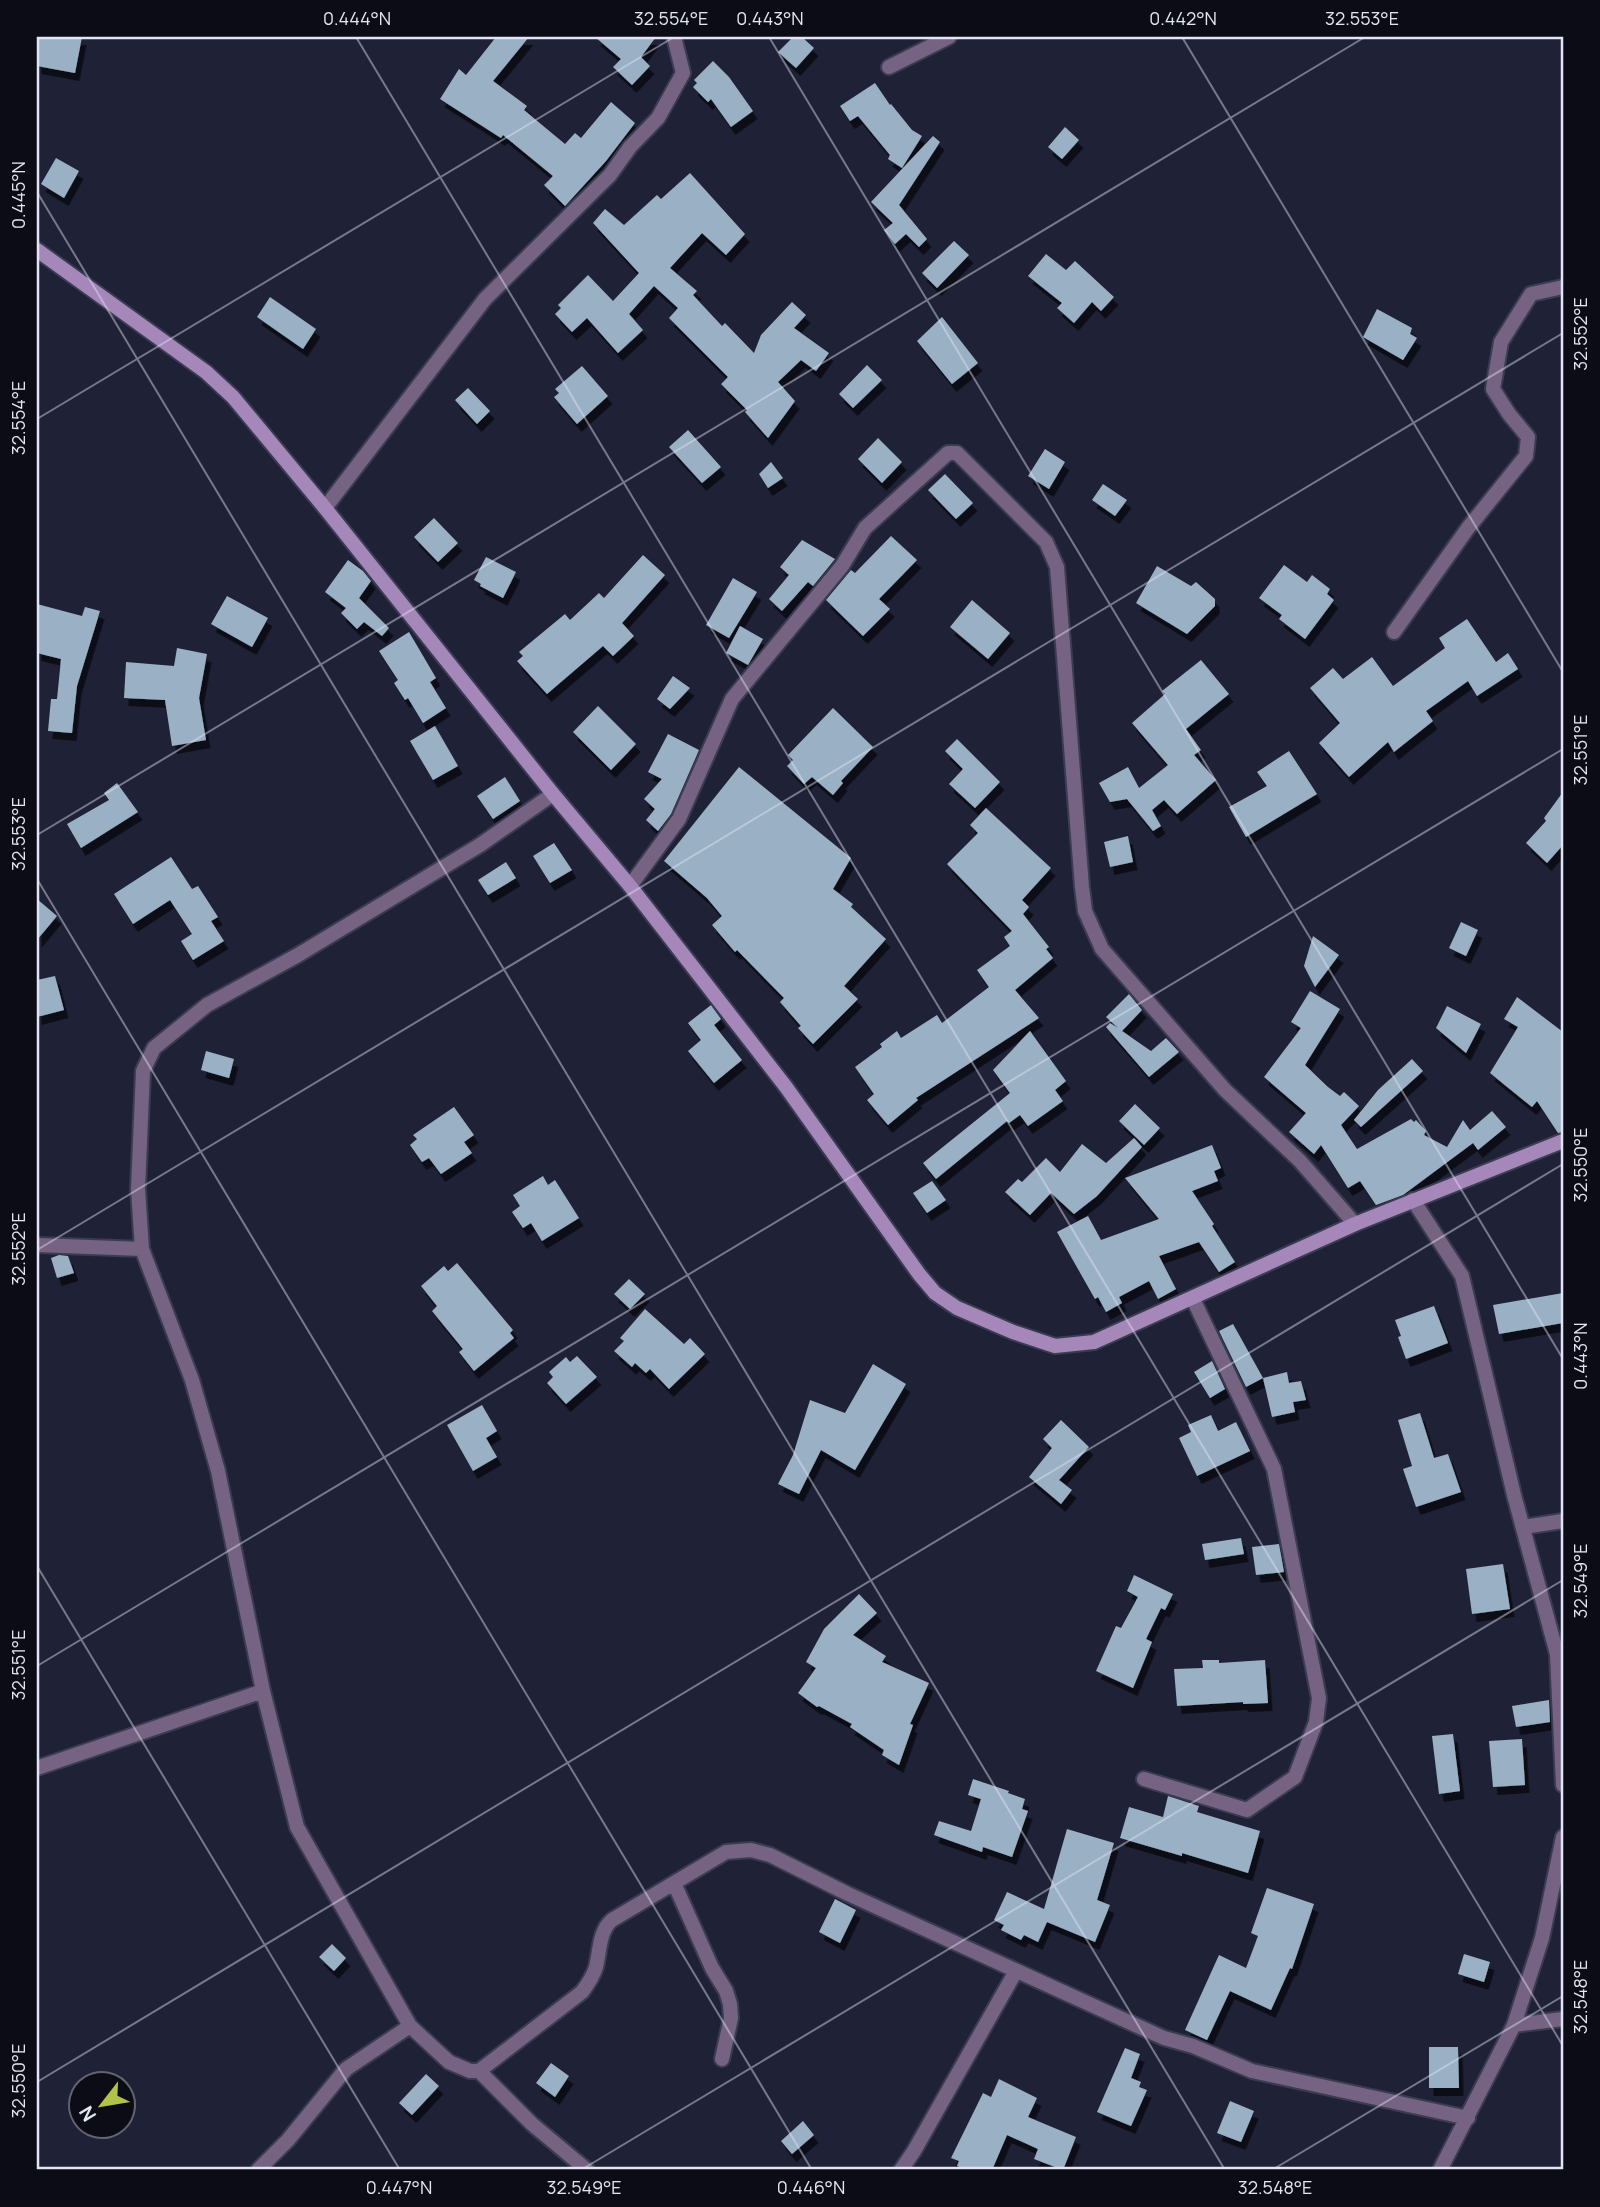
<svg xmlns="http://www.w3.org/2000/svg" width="1600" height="2207" viewBox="0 0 1600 2207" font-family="Manrope,sans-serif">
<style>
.building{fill:#9ab1c5;filter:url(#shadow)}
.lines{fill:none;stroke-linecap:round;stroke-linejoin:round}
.street-casing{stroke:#3a3c51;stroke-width:18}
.secondary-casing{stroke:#3a3c51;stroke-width:18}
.street{stroke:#766383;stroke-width:14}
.secondary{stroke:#a587ba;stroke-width:14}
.ticks{fill:none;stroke:#e3e5f4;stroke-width:2;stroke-opacity:0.45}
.neatline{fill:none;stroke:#e3e5f4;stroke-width:2.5}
.ticks-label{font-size:18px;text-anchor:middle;fill:#e3e5f4}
</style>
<defs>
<filter id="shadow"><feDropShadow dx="4.5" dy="8" stdDeviation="0" flood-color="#0009"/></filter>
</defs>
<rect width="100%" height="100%" fill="#1f2136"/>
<path class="building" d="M37 37H82L75 73 37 66Z
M496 37H529L493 81 527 106 524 110 565 144 575 133 581 138 611 102 635 123 606 161 565 206 544 185 553 176 503 135 501 138 440 99 459 69 466 75Z
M595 37H656L641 57 650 66 632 85 613 67 621 59Z
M793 37H802L814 48 796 68 778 52Z
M713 61 729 77 753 111 731 127 711 99 708 102 693 87 697 83 694 80Z
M875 83 890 105 891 104 912 130 922 136 902 168 888 159 890 155 858 116 850 121 840 106Z
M1065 127 1079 140 1062 159 1048 147Z
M933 136 940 142 899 205 927 239 919 247 906 234 895 244 884 230 893 223 871 202Z
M56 158 79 171 64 198 41 184Z
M690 173 745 234 726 255 702 233 670 268 697 291 693 295 722 326 725 323 754 353 761 335 792 302 806 315 794 328 829 353 816 371 801 360 778 382 795 401 768 438 745 412 747 410 721 384 728 377 669 318 678 308 654 286 629 314 643 330 618 353 587 318 572 332 555 314 561 308 558 305 588 275 613 301 639 273 593 223 605 209 624 225 657 195 661 199Z
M954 241 969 255 937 288 922 273Z
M1046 254 1066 270 1075 261 1114 297 1101 311 1092 302 1074 323 1057 308 1062 303 1028 276Z
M270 297 316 329 303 349 257 317Z
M1377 309 1412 328 1410 334 1417 338 1403 360 1363 337Z
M942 317 978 363 952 384 917 341Z
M867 365 882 380 853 408 839 394Z
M582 366 608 396 577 424 554 397 559 393 555 389Z
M468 388 490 411 477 424 455 400Z
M688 430 721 467 702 483 669 447Z
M878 438 902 462 882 483 858 459Z
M1045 449 1065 462 1049 489 1028 476Z
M771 462 783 478 768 488 759 474Z
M945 474 973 503 956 519 928 490Z
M1103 484 1127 500 1115 516 1092 500Z
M434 518 458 543 438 562 414 537Z
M891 536 917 560 879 599 890 609 863 636 826 600 851 570 855 573Z
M802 540 835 559 813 586 808 582 782 611 769 599 789 575 780 567Z
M643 555 665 575 622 623 634 636 613 656 603 646 547 694 517 661 523 656 519 652 565 614 570 620 599 593 604 598Z
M486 557 516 572 503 598 480 586 481 584 474 580Z
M348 560 363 571 371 581 359 598 389 628 382 636 364 622 357 629 341 613 346 608 325 592Z
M1284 565 1307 582 1312 575 1330 589 1327 594 1334 600 1305 639 1279 619 1282 615 1259 598Z
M1157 566 1191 586 1196 582 1215 599V606L1187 634 1136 603Z
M733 578 757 592 729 638 706 625Z
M227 596 268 618 252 647 211 624Z
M972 600 1010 633 988 659 950 627Z
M37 604 82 616 85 607 100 611 77 686 72 733 48 731 51 699H57L61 659 37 653Z
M1467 619 1496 662 1508 653 1518 669 1477 696 1468 681 1426 711 1433 721 1394 752 1388 742 1349 777 1319 743 1340 723 1310 688 1333 668 1343 679 1372 657 1393 686 1445 648 1439 638Z
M740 626 763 639 748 665 726 653Z
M409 632 436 678 430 682 446 708 423 723 408 698 405 700 394 683 398 680 379 651Z
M177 648 207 654 199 698 206 740 172 746 165 700 124 698 126 662 174 666Z
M1201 660 1229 694 1186 729 1201 750 1194 755 1216 780 1177 814 1164 800 1152 810 1161 826 1153 831 1127 799 1110 802 1099 783 1128 767 1139 788 1168 765 1132 723 1165 694 1162 691Z
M673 676 690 688 670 709 657 699Z
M598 706 636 744 611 770 573 732Z
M833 708 873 747 841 781 843 783 833 795 812 777 804 784 787 766 793 760 788 755Z
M435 726 458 766 433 780 410 741Z
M668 734 699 750 671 814 658 831 646 820 655 809 644 799 662 779 648 772Z
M957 739 1000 782 975 808 949 784 963 769 945 751Z
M1289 751 1317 794 1246 837 1229 807 1267 786 1257 772Z
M739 767 851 858 833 889 853 904 851 907 886 939 844 986 858 999 813 1044 798 1028 801 1026 780 1002 784 998 737 950 735 952 712 925 722 916 707 898 664 861Z
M505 777 520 801 493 819 477 796Z
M117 783 138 812 81 848 67 824 109 800 104 793Z
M1563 792V845L1547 863 1526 843 1546 821 1544 818Z
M986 808 1051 868 1022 900 1029 907 1023 914 1049 947 1046 949 1053 958 1015 990 1039 1018 916 1098 918 1100 888 1125 867 1100 874 1094 855 1067 882 1047 880 1044 897 1031 901 1038 937 1015 942 1023 989 987 977 970 1010 946 1004 937 1012 931 947 864 978 833 970 825Z
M1128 836 1133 862 1110 867 1104 842Z
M554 843 572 870 550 883 533 856Z
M171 857 192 889 198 886 218 917 211 921 224 941 193 960 181 941 192 934 170 900 133 924 114 894Z
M506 862 516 878 488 895 478 880Z
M37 899 57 916 37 940Z
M1461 922 1478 930 1466 956 1449 948Z
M1313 936 1339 955 1315 987 1304 966Z
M55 976 64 1010 37 1017V980Z
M1310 991 1340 1009 1305 1065 1328 1087 1340 1096 1344 1092 1359 1106 1341 1125 1357 1149 1411 1119 1414 1122 1416 1120 1426 1131 1424 1135 1447 1147 1463 1120 1470 1130 1492 1111 1506 1127 1478 1150 1473 1143 1403 1195 1376 1205 1360 1181 1348 1188 1321 1145 1314 1154 1289 1132 1306 1113 1264 1077 1301 1028 1291 1022Z
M1129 994 1142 1010 1122 1031 1151 1051 1166 1038 1179 1052 1149 1077 1106 1027 1110 1023 1118 1028 1106 1017Z
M1517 997 1563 1032V1132L1558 1133 1537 1101 1532 1107 1490 1073 1518 1027 1504 1019Z
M711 1005 721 1019 714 1025 742 1060 714 1083 688 1051 701 1040 688 1023Z
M1447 1006 1481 1024 1466 1053 1436 1028Z
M1030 1031 1066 1081 1055 1090 1063 1101 1028 1126 1020 1115 1009 1123 1007 1121 936 1179 923 1163 1010 1093 993 1070Z
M206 1051 234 1059 229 1078 201 1070Z
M1412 1059 1423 1071 1361 1127 1354 1120 1378 1090Z
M1135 1104 1160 1128 1144 1145 1119 1121Z
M454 1107 474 1135 464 1142 472 1153 441 1174 429 1158 422 1162 410 1145 417 1139 413 1135Z
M1134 1138 1142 1147 1097 1196 1074 1214 1051 1193 1030 1215 1005 1192 1018 1179 1022 1182 1046 1158 1060 1172 1082 1144 1106 1163Z
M1212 1145 1221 1168 1214 1171 1218 1181 1192 1191 1214 1224 1212 1226 1235 1262 1219 1272 1199 1242 1159 1256 1176 1289 1158 1299 1149 1281 1119 1297 1122 1303 1106 1312 1098 1297 1095 1299 1057 1232 1088 1216 1101 1240 1159 1219 1125 1178Z
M543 1176 548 1185 555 1180 579 1218 542 1241 531 1223 523 1228 512 1212 520 1206 513 1195Z
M932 1181 946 1200 927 1213 913 1193Z
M59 1255 68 1256 74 1273 57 1278 51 1258Z
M457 1263 513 1330 510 1333 514 1338 474 1371 459 1352 463 1349 432 1311 437 1306 421 1286 444 1266 448 1271Z
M629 1279 645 1294 630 1309 614 1294Z
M1563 1293V1323L1499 1334 1493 1305Z
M1434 1306 1448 1343 1406 1359 1398 1337 1401 1336 1395 1320Z
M645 1309 684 1344 690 1338 705 1354 669 1389 650 1369 646 1373 635 1363 632 1367 614 1351 624 1341 620 1338Z
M1233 1324 1263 1378 1246 1387 1219 1331Z
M577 1356 597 1377 566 1404 547 1383 553 1377 549 1372 566 1357 570 1362Z
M1212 1361 1225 1389 1210 1398 1194 1372Z
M873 1364 906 1384 855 1470 821 1450 799 1494 778 1484 793 1455 810 1400 845 1413Z
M1287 1372 1289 1383 1301 1381 1306 1400 1293 1402 1295 1412 1272 1417 1263 1378Z
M482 1405 497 1431 486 1438 497 1457 473 1471 447 1425Z
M1420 1413 1434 1458 1448 1454 1461 1492 1416 1507 1403 1469 1412 1466 1398 1420Z
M1211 1415 1218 1431 1236 1422 1250 1451 1197 1476 1179 1438 1191 1432 1188 1425Z
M1061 1420 1089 1447 1059 1480 1072 1490 1061 1504 1029 1477 1052 1448 1043 1439Z
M1241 1538 1244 1554 1205 1560 1202 1544Z
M1279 1544 1284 1572 1256 1575 1252 1547Z
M1503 1564 1510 1609 1472 1614 1466 1569Z
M1134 1575 1173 1594 1165 1610 1161 1608 1146 1639 1152 1642 1133 1688 1096 1671 1116 1626 1121 1628 1138 1597 1127 1591Z
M859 1594 877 1613 853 1635 886 1656 882 1662 929 1683 910 1724 913 1725 899 1765 882 1755 884 1750 850 1727 852 1724 819 1706 817 1707 798 1693 816 1668 806 1662 824 1629Z
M1202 1660H1219V1663L1265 1660 1268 1703 1243 1704V1702L1177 1706 1174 1669 1203 1668Z
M1549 1700 1550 1722 1516 1727 1512 1706Z
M1453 1734 1460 1791 1439 1794 1432 1736Z
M1522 1739 1525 1785 1493 1787 1489 1741Z
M973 1779 1009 1791 1008 1793 1025 1799 1022 1809 1028 1811 1012 1857 983 1847 982 1852 934 1835 939 1821 971 1831 981 1799 968 1795Z
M1168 1796 1199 1806 1197 1812 1260 1831 1248 1873 1182 1853V1856L1120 1838 1129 1807 1163 1817Z
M1067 1829 1114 1843 1097 1900 1110 1905 1095 1942 1047 1922 1038 1942 1024 1935 1021 1940 1001 1930 1004 1925 994 1920 1007 1892 1044 1909Z
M1267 1888 1314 1904 1292 1969 1290 1968 1271 2010 1230 1991 1207 2040 1185 2030 1219 1955 1246 1968 1258 1936 1251 1933Z
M835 1899 856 1910 840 1943 819 1932Z
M332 1944 346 1958 334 1971 319 1957Z
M1464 1954 1490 1962 1484 1982 1458 1974Z
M1429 2047H1458L1459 2088H1429Z
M1125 2048 1140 2054 1131 2078 1141 2082 1139 2087 1147 2090 1131 2126 1097 2112Z
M551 2063 569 2076 555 2097 536 2083Z
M426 2074 439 2086 412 2115 399 2103Z
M999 2079 1037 2098 1028 2117 1076 2137 1063 2170 1034 2159 1038 2149 1007 2135 992 2170H968L957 2166 959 2161 951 2158 983 2093 991 2097Z
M1230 2101 1254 2111 1241 2142 1217 2133Z
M803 2121 814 2135 792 2154 781 2141Z"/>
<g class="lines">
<defs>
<path id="street" d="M889 67 949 37
M325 508 485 299 610 175 630 147 658 118 683 73 674 37
M1394 632 1468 528 1526 456 1528 437 1509 414 1493 389 1501 342 1531 294 1563 287
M553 794 480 845 298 955 207 1005 154 1048 143 1071 138 1189 142 1249 192 1380 218 1471 263 1691 297 1827 410 2026 449 2062 470 2071H479L582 1992C588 1984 593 1977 596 1967 600 1951 599 1931 612 1920L726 1852 751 1850 770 1855 848 1894 1164 2038 1193 2046 1252 2071 1468 2118
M630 886 679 819 732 699 842 566 865 528 948 453H957L1046 542 1057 567 1082 887 1085 911 1102 949 1225 1090 1300 1161 1355 1224
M1413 1200 1462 1276 1514 1495 1557 1654 1563 1785
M37 1245 142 1249
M1523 1527 1563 1521
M37 1768 263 1691
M1144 1779 1247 1810 1295 1777 1316 1722 1319 1698 1274 1469 1193 1299
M674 1883 712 1968 726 1991 730 2004 731 2018 722 2059
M1514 2025 1542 1938 1563 1837
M479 2071 532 2124 587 2170
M258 2170 288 2140 346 2069 410 2026
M901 2170 914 2151 1016 1971
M1440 2170 1514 2025 1563 2019"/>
<path id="secondary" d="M37 250 206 372 233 397 325 508 553 794 630 886 786 1087 919 1274 935 1293 957 1308 1013 1332 1055 1346 1094 1342 1355 1224 1563 1141"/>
</defs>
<use href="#street" class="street-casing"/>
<use href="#secondary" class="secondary-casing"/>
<use href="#street" class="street"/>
<use href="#secondary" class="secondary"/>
</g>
<path class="ticks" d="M356 37 1563 2046M769 37 1563 1359M1182 37 1563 672M37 192 1225 2170M37 419 674 37M37 835 1365 37M37 879 812 2170M37 1250 1563 333M37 1566 400 2170M37 1666 1563 749M37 2082 1563 1164M581 2170 1563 1580M1272 2170 1563 1996"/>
<rect width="1600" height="2207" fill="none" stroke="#0b0c15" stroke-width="77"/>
<g transform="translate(102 2105) rotate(239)"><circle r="33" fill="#0b0c15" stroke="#61636e" stroke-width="2"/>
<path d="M0-5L12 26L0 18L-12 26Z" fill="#b3c24b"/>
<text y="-10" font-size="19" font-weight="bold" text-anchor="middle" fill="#e3e5f4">N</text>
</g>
<rect x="38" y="38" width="1524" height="2130" class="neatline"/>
<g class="ticks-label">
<text x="357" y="25">0.444°N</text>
<text x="671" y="25">32.554°E</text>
<text x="770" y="25">0.443°N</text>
<text x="1183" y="25">0.442°N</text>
<text x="1362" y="25">32.553°E</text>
<text transform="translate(19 195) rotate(-90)" y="6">0.445°N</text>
<text transform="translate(1581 334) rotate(-90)" y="6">32.552°E</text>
<text transform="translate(19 418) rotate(-90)" y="6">32.554°E</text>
<text transform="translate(1581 750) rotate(-90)" y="6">32.551°E</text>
<text transform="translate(19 834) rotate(-90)" y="6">32.553°E</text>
<text transform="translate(1581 1165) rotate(-90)" y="6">32.550°E</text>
<text transform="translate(19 1249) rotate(-90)" y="6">32.552°E</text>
<text transform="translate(1581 1356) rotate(-90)" y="6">0.443°N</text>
<text transform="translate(1581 1581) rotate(-90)" y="6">32.549°E</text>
<text transform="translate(19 1665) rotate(-90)" y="6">32.551°E</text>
<text transform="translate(1581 1997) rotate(-90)" y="6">32.548°E</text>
<text transform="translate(19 2081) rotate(-90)" y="6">32.550°E</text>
<text x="399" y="2194">0.447°N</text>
<text x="584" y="2194">32.549°E</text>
<text x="811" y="2194">0.446°N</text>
<text x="1275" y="2194">32.548°E</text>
</g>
</svg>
